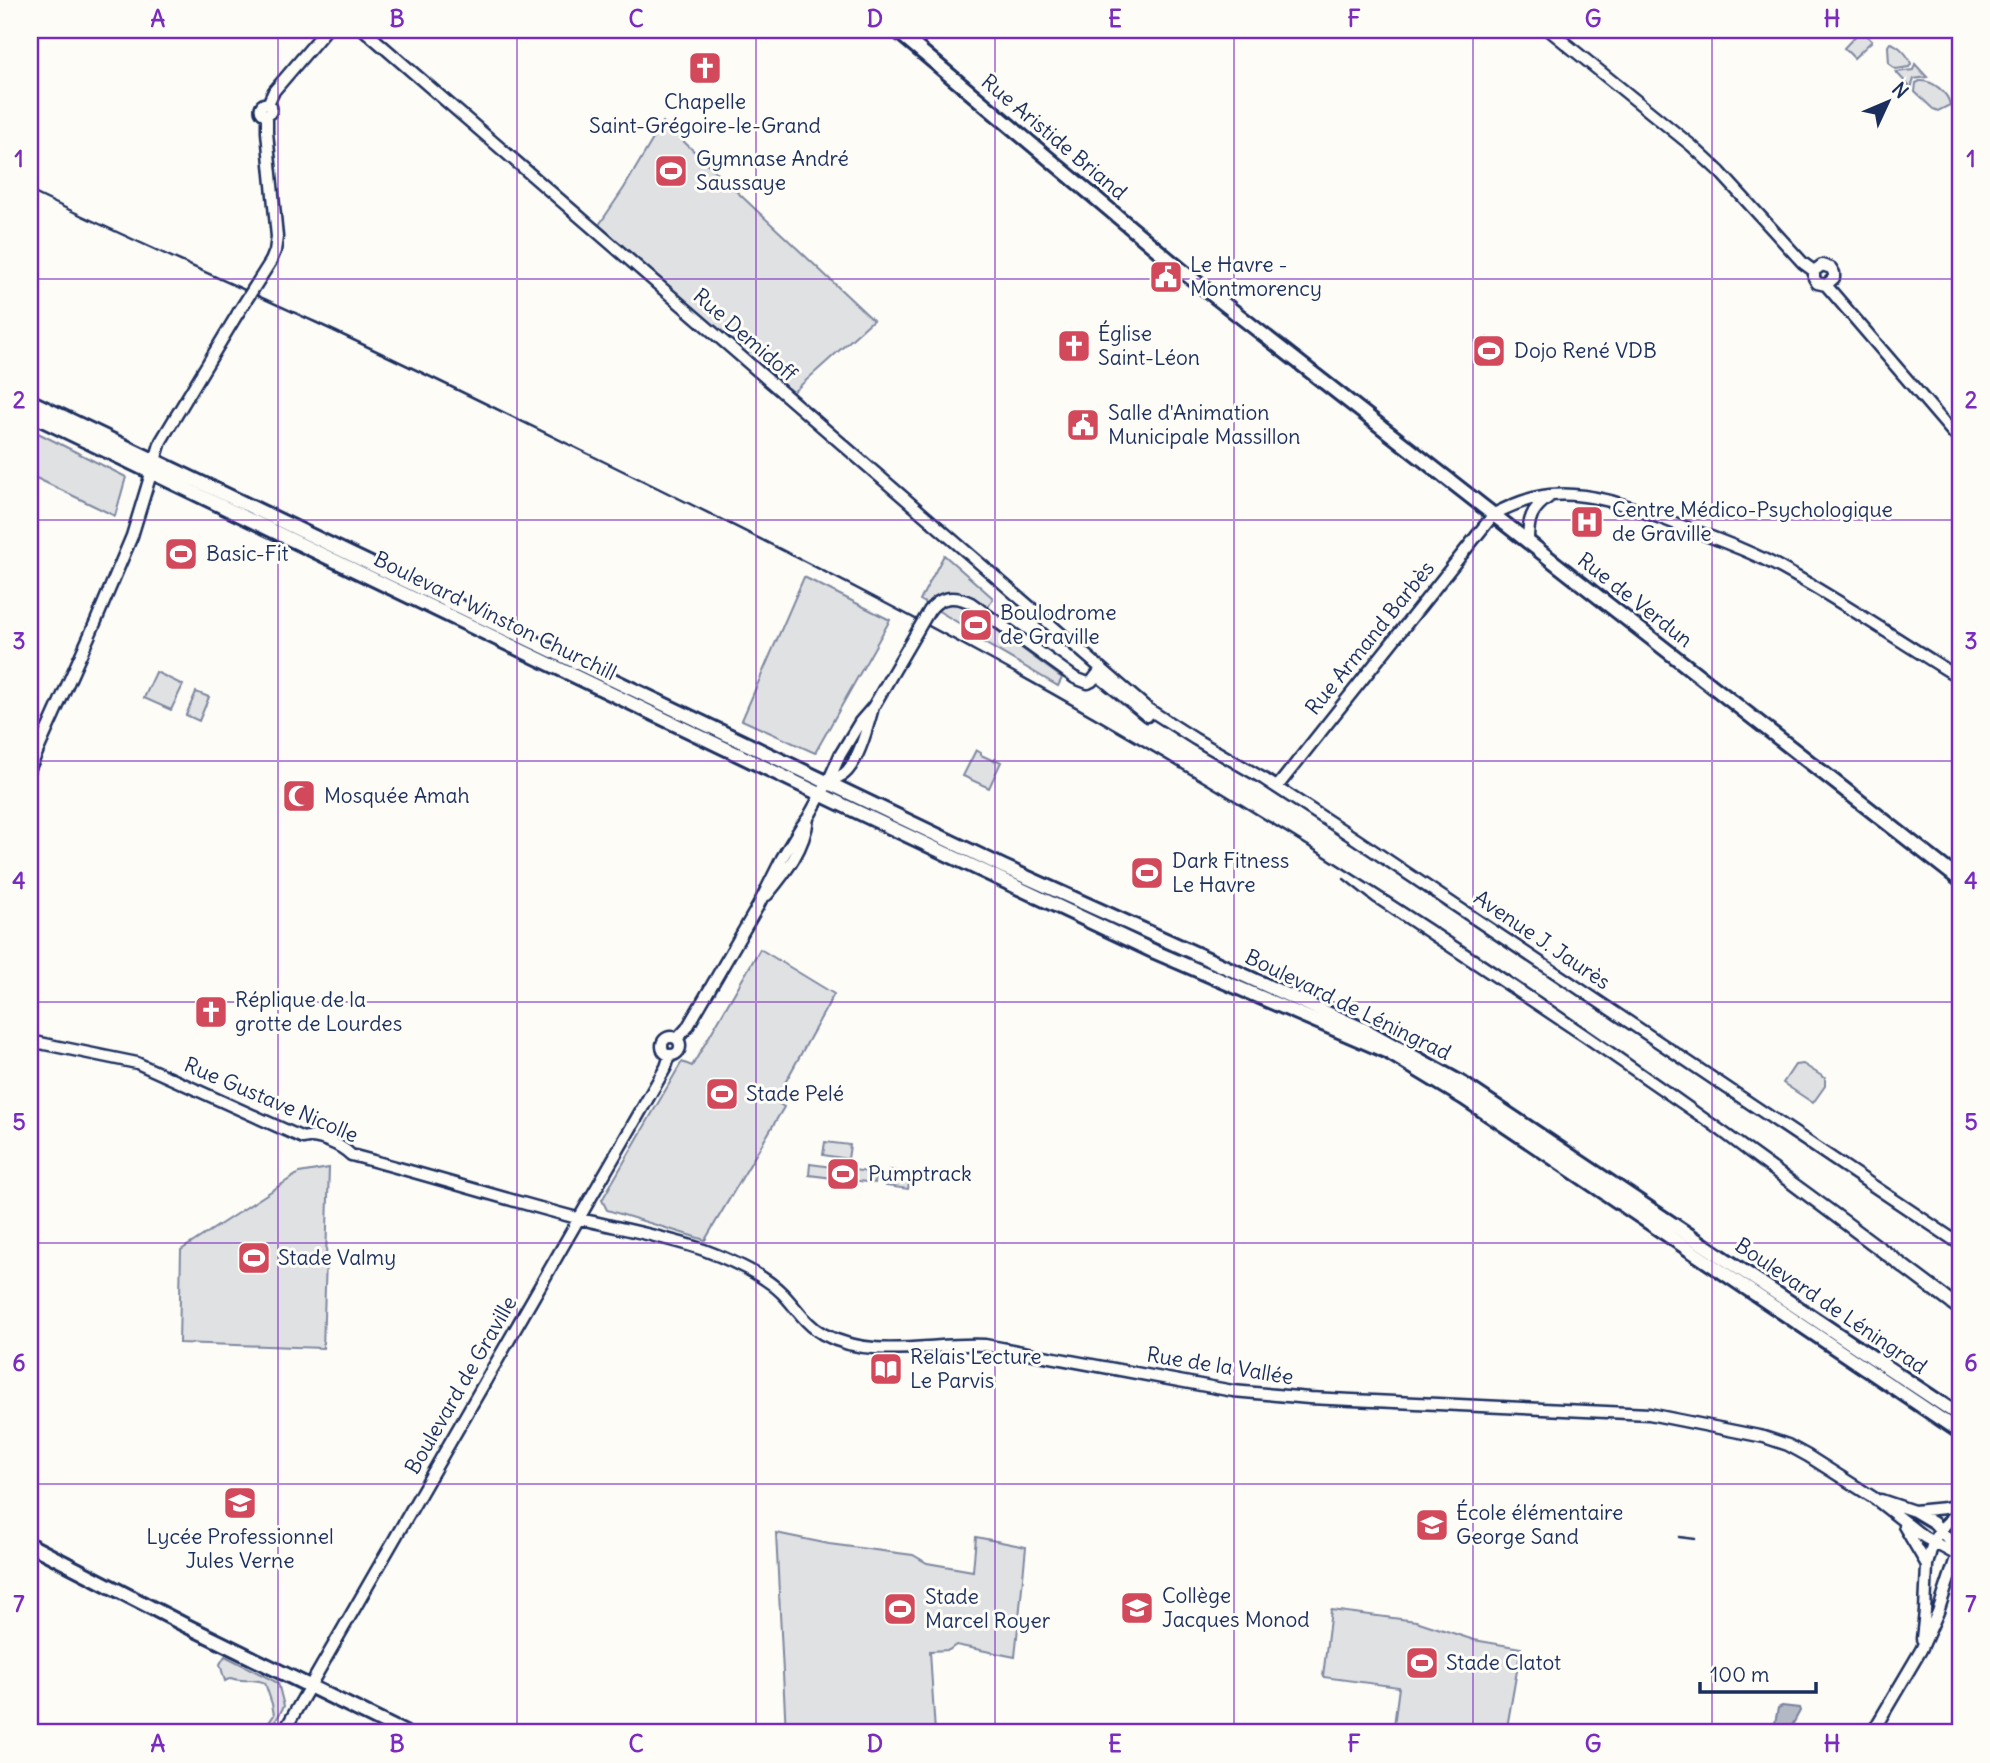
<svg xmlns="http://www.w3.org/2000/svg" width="1990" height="1763" viewBox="0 0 1990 1763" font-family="Delius,sans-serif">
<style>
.green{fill:#e0e1e3;stroke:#7e88a0;stroke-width:2}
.water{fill:#b3b8c5;stroke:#76819c;stroke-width:2}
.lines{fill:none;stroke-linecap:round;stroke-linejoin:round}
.minor-casing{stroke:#1b2f5e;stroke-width:15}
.major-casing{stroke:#1b2f5e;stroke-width:18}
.minor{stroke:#fdfcf7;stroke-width:10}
.major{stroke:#fdfcf7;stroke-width:12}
.rail{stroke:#1b2f5e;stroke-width:2.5}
.minor-bridge-casing{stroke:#1b2f5e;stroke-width:15;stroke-linecap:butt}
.minor-bridge{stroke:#fdfcf7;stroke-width:10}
.grid{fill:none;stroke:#7b2cbf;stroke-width:2;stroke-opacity:0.55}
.labels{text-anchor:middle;stroke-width:6;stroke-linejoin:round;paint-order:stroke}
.poi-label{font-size:21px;fill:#1b2f5e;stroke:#fdfcf7;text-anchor:start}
.street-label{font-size:21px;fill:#1b2f5e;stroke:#fdfcf7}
.neatline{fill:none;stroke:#7b2cbf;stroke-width:2.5}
.grid-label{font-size:23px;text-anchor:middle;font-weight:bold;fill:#7b2cbf}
</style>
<rect width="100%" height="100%" fill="#fdfcf7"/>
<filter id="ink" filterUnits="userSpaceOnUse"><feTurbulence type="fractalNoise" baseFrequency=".0143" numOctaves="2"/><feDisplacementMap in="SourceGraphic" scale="14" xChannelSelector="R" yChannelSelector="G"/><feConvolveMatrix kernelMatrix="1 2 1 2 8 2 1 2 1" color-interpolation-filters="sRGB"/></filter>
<g filter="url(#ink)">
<path class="green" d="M1861 30 1872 41 1854 58 1844 48Z
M1890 43C1898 44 1909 56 1911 64L1909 67 1896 69 1889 64 1888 46Z
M1915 64 1927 77 1914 79 1911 88 1896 72 1913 70Z
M1920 81C1933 80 1948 93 1950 105L1938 111 1933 109 1915 92 1916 83Z
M663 122 873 320 790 395 599 225 624 188Z
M1487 338 1501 353 1492 364 1476 348Z
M30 429 126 477 115 516 30 475Z
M944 555 993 598 982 619 1062 678 1058 686 971 635 972 631 920 600Z
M804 577 890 620 815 753 742 720Z
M156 672 183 685 171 710 144 698Z
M196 692 209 697 199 721 186 715Z
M976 750 981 753V755L994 761 995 759 1001 762 989 788 963 776Z
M760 949 834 994 775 1101 784 1107 705 1240 607 1210 602 1200 680 1065 682 1062 692 1066Z
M1803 1064 1825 1078V1086L1813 1103 1783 1083 1795 1065Z
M825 1142 850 1145 848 1159 823 1155Z
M810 1164 876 1173 875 1183 809 1175Z
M329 1168 323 1348 179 1343 181 1250 299 1173Z
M889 1170 911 1173 908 1189 886 1186Z
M776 1533 829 1544 913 1555 927 1563 973 1571 976 1537 1026 1547 1015 1657 956 1645 949 1650 930 1651 935 1733H786Z
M1331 1610 1416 1621 1474 1640 1521 1648 1506 1733H1393L1399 1687 1323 1677Z
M225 1656 278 1683 284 1706 269 1733H252L267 1725 274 1715 272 1704 265 1683C251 1677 244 1683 231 1678L225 1681 220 1664Z"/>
<path class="water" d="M1782 1706 1799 1708 1800 1711 1788 1733H1773L1778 1708Z"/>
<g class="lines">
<defs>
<path id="minor" d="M364 30 1148 709 1195 739 1264 779 1356 839 1960 1244
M1549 30 1692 146 1720 172 1803 263 1814 271
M260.5 109a5.5 5.5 0 1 1 11 0a5.5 5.5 0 1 1-11 0Z
M268 104 274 91 326 30
M267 115V132L277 237 275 251 271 261
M1814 271 1822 265 1831 268 1834 273V278L1826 285
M1814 271V278L1817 283 1826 285
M1826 285 1960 441
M1528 541C1528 520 1531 509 1549 497
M1097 675 1147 716
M1075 678 1088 683 1092 681 1099 672
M30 768 96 621 132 536 161 441 238 313
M828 782C833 780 839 777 844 774 858 763 867 728 872 711
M1277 787 1494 514C1512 505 1530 497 1550 495 1591 491 1631 507 1669 521 1707 536 1747 549 1783 569 1843 602 1901 642 1960 678
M767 895C786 872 805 848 808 818
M662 1046a9 9 0 1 1 18 0a9 9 0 1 1-18 0Z
M677 1039 687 1028 758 906 782 858 801 827 808 818 828 782 840 755 860 722 873 707
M30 1041 137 1063 303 1138C317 1134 341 1145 351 1155 428 1175 504 1199 581 1219 622 1229 664 1236 704 1250 728 1259 764 1275 782 1293 796 1307 806 1325 823 1334 873 1361 932 1342 985 1345L1233 1391 1309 1398 1649 1414 1764 1437 1788 1445 1808 1456 1874 1498 1924 1537 1957 1555
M1881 1500 1914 1511 1945 1508 1960 1504
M1914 1511 1934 1523 1948 1539 1960 1546
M1904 1526 1927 1565
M1922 1639 1925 1611 1927 1565 1933 1542 1939 1531 1960 1510
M283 1733 666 1067 670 1055
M1872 1733 1921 1650 1938 1612 1960 1546"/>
<path id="major" d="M896 30 1186 274 1960 880
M30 401 1004 867 1367 1031 1463 1084 1960 1416
M30 414 845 806 1155 952 1388 1052 1464 1098 1960 1432
M30 1545 183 1624 405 1733"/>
</defs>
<use href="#minor" class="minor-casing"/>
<use href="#major" class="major-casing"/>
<use href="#minor" class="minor"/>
<use href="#major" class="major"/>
<path class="rail" d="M30 191C124 237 220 278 315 322 403 363 491 406 578 449 716 516 853 584 988 658 1328 844 1651 1065 1960 1300
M1344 879 1373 902 1583 1042 1709 1129 1960 1318
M1679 1537 1695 1539"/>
<defs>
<path id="minor-bridge" d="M238 313 271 261
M873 707 929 611C940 596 954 595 971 603L1075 678"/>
</defs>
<use href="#minor-bridge" class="minor-bridge-casing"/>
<use href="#minor-bridge" class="minor-bridge"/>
</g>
</g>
<path class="grid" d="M278 30V1733M517 30V1733M756 30V1733M995 30V1733M1234 30V1733M1473 30V1733M1712 30V1733M30 279H1960M30 520H1960M30 761H1960M30 1002H1960M30 1243H1960M30 1484H1960"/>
<defs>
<symbol id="church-square" viewBox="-11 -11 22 22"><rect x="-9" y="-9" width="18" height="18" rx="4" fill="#d1495b" stroke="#fdfcf7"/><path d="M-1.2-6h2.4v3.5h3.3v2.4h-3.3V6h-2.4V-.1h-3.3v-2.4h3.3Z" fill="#fff"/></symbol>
<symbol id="stadium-square" viewBox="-11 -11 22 22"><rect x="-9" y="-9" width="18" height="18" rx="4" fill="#d1495b" stroke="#fdfcf7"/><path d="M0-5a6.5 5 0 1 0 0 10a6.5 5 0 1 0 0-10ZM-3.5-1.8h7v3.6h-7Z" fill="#fff"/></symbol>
<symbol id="civic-square" viewBox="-11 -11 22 22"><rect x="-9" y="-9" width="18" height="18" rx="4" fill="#d1495b" stroke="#fdfcf7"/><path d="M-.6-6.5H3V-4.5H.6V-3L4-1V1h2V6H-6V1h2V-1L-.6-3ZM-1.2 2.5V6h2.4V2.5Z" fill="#fff"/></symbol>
<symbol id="hospital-square" viewBox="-11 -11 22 22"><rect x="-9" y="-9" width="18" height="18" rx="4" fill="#d1495b" stroke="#fdfcf7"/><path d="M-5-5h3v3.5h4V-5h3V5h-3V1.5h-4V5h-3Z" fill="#fff"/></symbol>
<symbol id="mosque-square" viewBox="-11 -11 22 22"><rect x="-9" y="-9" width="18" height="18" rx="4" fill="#d1495b" stroke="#fdfcf7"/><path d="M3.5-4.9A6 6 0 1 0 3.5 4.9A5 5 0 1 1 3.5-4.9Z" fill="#fff"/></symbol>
<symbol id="library-square" viewBox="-11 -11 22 22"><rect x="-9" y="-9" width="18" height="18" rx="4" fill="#d1495b" stroke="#fdfcf7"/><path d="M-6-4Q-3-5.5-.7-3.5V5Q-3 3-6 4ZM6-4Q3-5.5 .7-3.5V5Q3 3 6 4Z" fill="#fff"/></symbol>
<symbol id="school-square" viewBox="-11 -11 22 22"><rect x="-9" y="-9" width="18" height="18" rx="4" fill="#d1495b" stroke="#fdfcf7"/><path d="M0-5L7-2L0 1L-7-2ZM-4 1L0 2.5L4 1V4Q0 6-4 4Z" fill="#fff"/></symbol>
</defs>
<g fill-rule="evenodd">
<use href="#church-square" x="686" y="49" width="38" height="38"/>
<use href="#stadium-square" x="652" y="152" width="38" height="38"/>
<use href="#civic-square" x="1147" y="258" width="38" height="38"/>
<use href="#church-square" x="1055" y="327" width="38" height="38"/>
<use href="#stadium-square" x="1470" y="332" width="38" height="38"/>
<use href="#civic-square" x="1064" y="406" width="38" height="38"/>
<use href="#hospital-square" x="1568" y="503" width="38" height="38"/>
<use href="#stadium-square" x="162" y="535" width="38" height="38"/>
<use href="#stadium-square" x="957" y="606" width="38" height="38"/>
<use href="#mosque-square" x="280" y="777" width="38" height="38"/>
<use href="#stadium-square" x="1128" y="854" width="38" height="38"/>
<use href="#church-square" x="192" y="993" width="38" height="38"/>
<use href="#stadium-square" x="703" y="1075" width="38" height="38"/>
<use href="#stadium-square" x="824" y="1155" width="38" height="38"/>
<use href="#stadium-square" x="235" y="1239" width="38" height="38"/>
<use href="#library-square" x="867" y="1350" width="38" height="38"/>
<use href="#school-square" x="221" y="1484" width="38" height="38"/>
<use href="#school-square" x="1413" y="1506" width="38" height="38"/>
<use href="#school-square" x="1118" y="1589" width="38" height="38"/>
<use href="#stadium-square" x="881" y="1590" width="38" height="38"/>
<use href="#stadium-square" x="1403" y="1644" width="38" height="38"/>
</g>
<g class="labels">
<g class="poi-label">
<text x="705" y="109" text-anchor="middle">Chapelle<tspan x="705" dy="24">Saint-Grégoire-le-Grand</tspan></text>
<text x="696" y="166">Gymnase André<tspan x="696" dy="24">Saussaye</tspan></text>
<text x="1190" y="272">Le Havre -<tspan x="1190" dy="24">Montmorency</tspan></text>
<text x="1098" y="341">Église<tspan x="1098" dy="24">Saint-Léon</tspan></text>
<text x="1514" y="358">Dojo René VDB</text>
<text x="1108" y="420">Salle d'Animation<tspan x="1108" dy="24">Municipale Massillon</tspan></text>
<text x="1612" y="517">Centre Médico-Psychologique<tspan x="1612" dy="24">de Graville</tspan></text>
<text x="206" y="561">Basic-Fit</text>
<text x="1000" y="620">Boulodrome<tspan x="1000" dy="24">de Graville</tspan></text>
<text x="324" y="803">Mosquée Amah</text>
<text x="1172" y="868">Dark Fitness<tspan x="1172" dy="24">Le Havre</tspan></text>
<text x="235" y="1007">Réplique de la<tspan x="235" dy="24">grotte de Lourdes</tspan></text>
<text x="746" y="1101">Stade Pelé</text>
<text x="868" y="1181">Pumptrack</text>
<text x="278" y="1265">Stade Valmy</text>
<text x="910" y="1364">Relais Lecture<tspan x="910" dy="24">Le Parvis</tspan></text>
<text x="1456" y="1520">École élémentaire<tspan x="1456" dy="24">George Sand</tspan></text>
<text x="240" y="1544" text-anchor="middle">Lycée Professionnel<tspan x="240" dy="24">Jules Verne</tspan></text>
<text x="1162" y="1603">Collège<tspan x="1162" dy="24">Jacques Monod</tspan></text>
<text x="925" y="1604">Stade<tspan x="925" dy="24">Marcel Royer</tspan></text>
<text x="1446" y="1670">Stade Clatot</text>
</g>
<g class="street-label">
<text transform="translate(1054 137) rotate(40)" y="7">Rue Aristide Briand</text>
<text transform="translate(745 335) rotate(41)" y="7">Rue Demidoff</text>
<text transform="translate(1635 600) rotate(38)" y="7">Rue de Verdun</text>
<text transform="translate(495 616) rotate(26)" y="7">Boulevard Winston Churchill</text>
<text transform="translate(1370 638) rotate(-51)" y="7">Rue Armand Barbès</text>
<text transform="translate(1542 940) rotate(34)" y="7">Avenue J. Jaurès</text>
<text transform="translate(1348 1005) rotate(26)" y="7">Boulevard de Léningrad</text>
<text transform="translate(271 1100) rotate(23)" y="7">Rue Gustave Nicolle</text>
<text transform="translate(1831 1306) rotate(34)" y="7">Boulevard de Léningrad</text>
<text transform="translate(1220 1366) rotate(9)" y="7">Rue de la Vallée</text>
<text transform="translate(461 1385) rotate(-60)" y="7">Boulevard de Graville</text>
</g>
</g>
<rect width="1990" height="1763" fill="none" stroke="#fdfcf7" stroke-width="77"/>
<g transform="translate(1888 102) rotate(46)" stroke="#fdfcf7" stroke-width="5" paint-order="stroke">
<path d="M0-5L12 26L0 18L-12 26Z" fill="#1b2f5e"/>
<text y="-10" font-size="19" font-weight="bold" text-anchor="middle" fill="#1b2f5e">N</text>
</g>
<path d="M1700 1682v10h116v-10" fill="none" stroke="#1b2f5e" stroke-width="3.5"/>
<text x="1710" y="1682" font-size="21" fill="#1b2f5e" stroke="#fdfcf7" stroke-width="5" paint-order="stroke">100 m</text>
<rect x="38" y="38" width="1914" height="1686" class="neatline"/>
<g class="grid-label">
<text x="158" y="27">A</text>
<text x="397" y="27">B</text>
<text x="636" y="27">C</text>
<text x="875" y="27">D</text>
<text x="1115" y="27">E</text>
<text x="1354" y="27">F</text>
<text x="1593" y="27">G</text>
<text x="1832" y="27">H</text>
<text x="19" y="167">1</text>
<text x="1971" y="167">1</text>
<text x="19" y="408">2</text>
<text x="1971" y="408">2</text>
<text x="19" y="649">3</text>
<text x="1971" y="649">3</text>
<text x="19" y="889">4</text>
<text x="1971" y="889">4</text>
<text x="19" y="1130">5</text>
<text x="1971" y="1130">5</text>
<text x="19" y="1371">6</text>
<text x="1971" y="1371">6</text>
<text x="19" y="1612">7</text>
<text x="1971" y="1612">7</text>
<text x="158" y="1752">A</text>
<text x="397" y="1752">B</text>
<text x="636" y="1752">C</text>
<text x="875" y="1752">D</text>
<text x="1115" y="1752">E</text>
<text x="1354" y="1752">F</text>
<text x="1593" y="1752">G</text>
<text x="1832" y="1752">H</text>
</g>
</svg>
